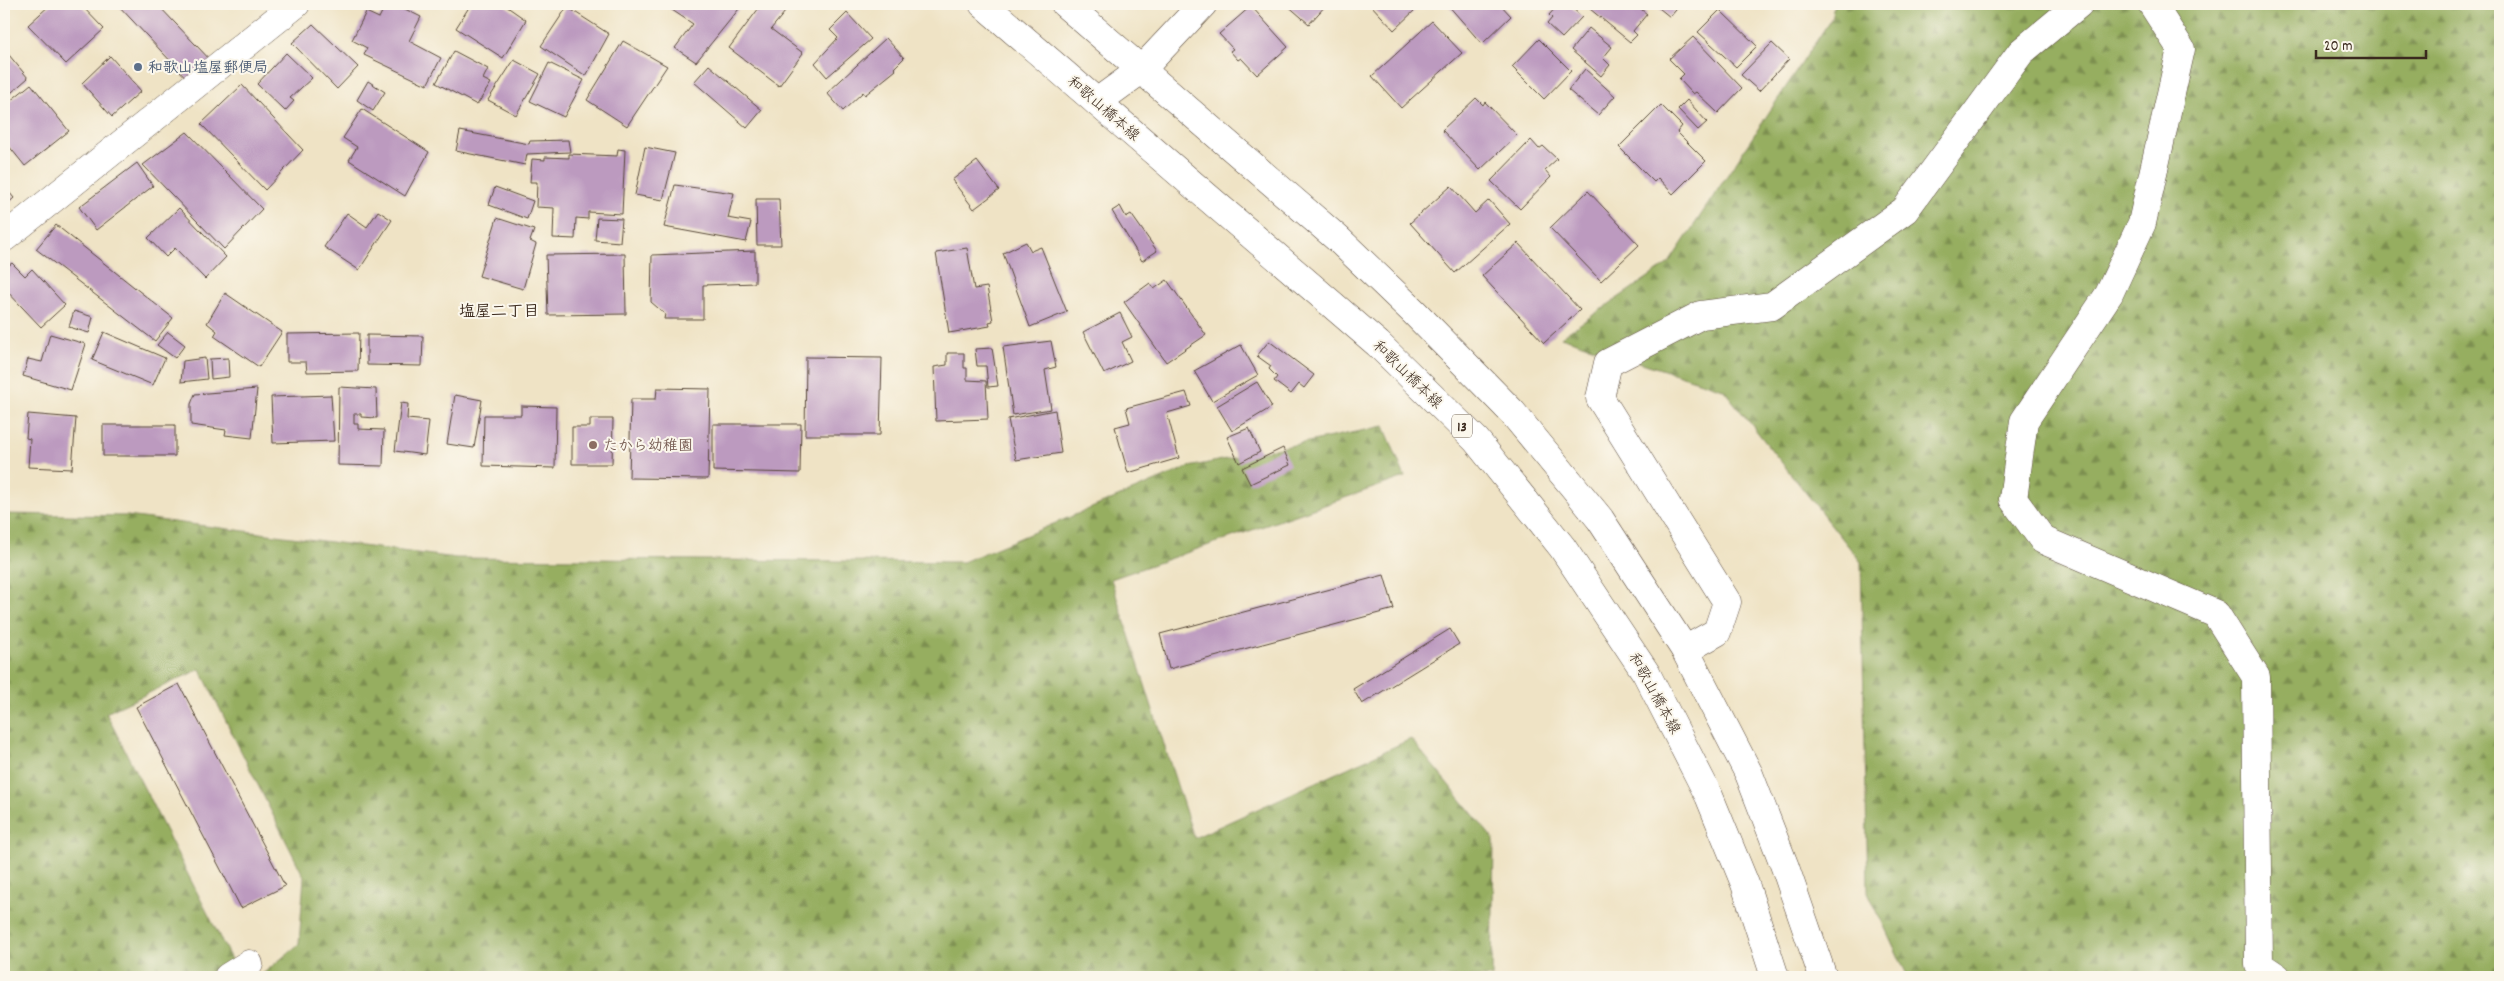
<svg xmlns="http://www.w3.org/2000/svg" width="2504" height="981" viewBox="0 0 2504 981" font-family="Dekko,'Klee One',sans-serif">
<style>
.forest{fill:url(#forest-firs);stroke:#686c3f}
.building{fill:#bc9abf}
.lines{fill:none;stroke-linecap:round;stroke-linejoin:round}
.minor-casing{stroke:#564637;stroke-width:29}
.major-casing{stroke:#564637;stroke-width:29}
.minor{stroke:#fff;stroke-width:28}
.major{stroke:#fff;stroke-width:28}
.service-dot{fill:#5c6f8a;stroke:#fbf7ec;stroke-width:2}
.education-dot{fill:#8d6e63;stroke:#fbf7ec;stroke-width:2}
.labels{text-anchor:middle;stroke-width:4;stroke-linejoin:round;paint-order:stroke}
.shield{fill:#fbf7ec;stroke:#75685c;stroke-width:1}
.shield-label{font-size:14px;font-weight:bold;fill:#3b2a1e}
.service-label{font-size:15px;font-weight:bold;fill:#4e5e75;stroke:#fbf7ec;text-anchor:start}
.street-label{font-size:15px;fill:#3b2a1e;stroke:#fbf7ec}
.education-label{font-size:15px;font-weight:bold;fill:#785e54;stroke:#fbf7ec;text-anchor:start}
.neighbourhood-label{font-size:16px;font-weight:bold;fill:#3b2a1e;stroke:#fbf7ec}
</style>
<defs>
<pattern id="forest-firs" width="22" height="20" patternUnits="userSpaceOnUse" patternTransform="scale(1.25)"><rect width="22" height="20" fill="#96ae60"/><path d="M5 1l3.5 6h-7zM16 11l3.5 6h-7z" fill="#7c8e4f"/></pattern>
</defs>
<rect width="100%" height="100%" fill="#fbf7ec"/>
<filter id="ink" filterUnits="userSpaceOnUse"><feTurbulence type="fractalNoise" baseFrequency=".02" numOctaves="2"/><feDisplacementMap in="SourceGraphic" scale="10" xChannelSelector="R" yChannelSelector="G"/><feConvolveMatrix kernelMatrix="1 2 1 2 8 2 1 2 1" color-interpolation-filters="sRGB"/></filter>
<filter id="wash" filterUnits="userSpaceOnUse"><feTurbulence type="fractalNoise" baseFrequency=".0096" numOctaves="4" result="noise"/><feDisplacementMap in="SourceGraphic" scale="20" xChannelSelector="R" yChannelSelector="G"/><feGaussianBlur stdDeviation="1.12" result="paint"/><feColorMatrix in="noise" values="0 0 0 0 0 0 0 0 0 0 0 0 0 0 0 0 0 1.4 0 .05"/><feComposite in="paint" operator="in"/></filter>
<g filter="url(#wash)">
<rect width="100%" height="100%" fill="#efe3c5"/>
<path class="forest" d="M1834 4H2500V977H1908L1868 892 1861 562 1723 389 1561 337 1669 263 1831 19Z
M1384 426 1405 477 1111 579 1194 838 1411 739 1494 840 1492 977H259L299 944 304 877 200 669 106 713 240 977H4V514L127 516 456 558 963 562 1189 467Z"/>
<g id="blocks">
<path class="building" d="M51 4H80L104 29 66 64 28 25Z
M117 4H157L214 64 192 84Z
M363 4H377L373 10Z
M386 4H395L421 17 409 41 441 58 427 85 364 55 367 48 352 40 366 12 379 18Z
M471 4H503L526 20 503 58 456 28Z
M663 4H743L696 62 675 48 693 24Z
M762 4H774L785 12 771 29 803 53 779 86 729 48Z
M1286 4H1327L1309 24Z
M1370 4H1411L1416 9 1394 30Z
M1447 4H1500L1511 16 1482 44Z
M1559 4H1568L1582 17 1562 38 1547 24 1552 18 1549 15Z
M1584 4H1635L1647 14 1633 31 1637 35 1630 42Z
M1654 4H1681L1670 17Z
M1251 6 1288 47 1257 75 1241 58 1238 60 1230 51 1233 49 1219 34Z
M567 7 609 34 586 76 541 46Z
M1720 10 1757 46 1736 67 1698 32Z
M847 13 871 39 827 77 815 63 838 38 830 30Z
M1432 21 1462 53 1401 108 1372 76Z
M313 24 358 67 337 89 292 43Z
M1589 28 1612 47 1603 58 1610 65 1601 76 1571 50Z
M1693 37 1742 88 1718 113 1696 92 1693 94 1679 79 1684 74 1669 59Z
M886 38 904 58 894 68 896 70 865 95 863 92 843 111 827 93Z
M1539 39 1571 71 1544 99 1512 67Z
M623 41 667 66 627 126 587 100Z
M1772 43 1789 59 1759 91 1741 75Z
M4 49 28 78 4 99Z
M454 51 488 69 483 79 491 83 477 105 436 83Z
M286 53 312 78 290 98 294 101 285 111 257 84Z
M110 56 141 91 112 117 82 83Z
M514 60 540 74 516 115 488 100Z
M549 63 584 80 564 117 530 101Z
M709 65 762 110 747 128 694 82Z
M1585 69 1615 96 1598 115 1568 90Z
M368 81 385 92 373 111 357 100Z
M31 84 69 131 25 166 4 140V106Z
M242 85 303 150 265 190 201 124Z
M1476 98 1483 105 1485 102 1517 135 1480 170 1442 130Z
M1687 100 1707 122 1698 130 1678 109Z
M1661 105 1682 126 1677 132 1706 161 1673 194 1658 178 1654 182 1619 147Z
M362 109 429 152 405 196 349 160 357 147 343 138Z
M460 131 529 144 530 141 568 140 570 152 527 154 525 165 456 151Z
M187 132 262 209 224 249 143 165Z
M1531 140 1539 149 1543 146 1557 159 1545 170 1551 177 1520 209 1491 181Z
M645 147 675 153 663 200 635 195Z
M618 149 625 150 622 214 588 212V219L576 218 575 239 553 238 554 208 536 207 537 182H530L532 159 545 160V157L569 158V154L617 156Z
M977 161 999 190 974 209 952 180Z
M137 163 153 186 96 230 79 207Z
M675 185 734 193 728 218 751 222 746 242 664 227Z
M4 186 14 198 4 207Z
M1451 186 1475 213 1489 200 1510 224 1455 273 1410 223Z
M495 187 533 201 527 219 489 205Z
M1588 191 1639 245 1601 281 1550 228Z
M756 199H779L781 245H757Z
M1120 206 1126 217 1131 214 1157 251 1142 261 1112 211Z
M179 208 226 257 205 279 175 248 166 257 148 238Z
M378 211 392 220 359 270 324 247 347 213 367 227Z
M497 218 534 230 530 241 536 244 523 289 479 276Z
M597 218 622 219 620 242 595 240Z
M56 225 173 318 155 341 36 249Z
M1026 242 1031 251 1041 247 1067 312 1030 327 1003 253Z
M1518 243 1580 310 1544 343 1482 276Z
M967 248 974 289 987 287 993 321 989 322 990 326 949 333 936 253Z
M755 251V283L703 285V319H664L665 314 651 302 652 255Z
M625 254 626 314 548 315 546 255Z
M12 263 25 276 32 269 65 305 41 327 4 288V269Z
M1167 280 1206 335 1166 362 1124 302 1150 283 1154 289Z
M225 293 282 332 259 367 214 336 217 331 207 323Z
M74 311 93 317 89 333 69 327Z
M1120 313 1132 337 1122 342 1131 361 1104 374 1083 332Z
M104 332 165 358 153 385 92 360Z
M168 332 185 345 175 358 157 345Z
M359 333 358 371 307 372 306 362H287V334Z
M50 334 86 344 71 390 23 376 28 359 42 362Z
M367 335 423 336 422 366 367 365Z
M1051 341 1056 367 1045 370 1051 409 1013 415 1003 347Z
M1269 341 1314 375 1304 388 1299 384 1291 394 1274 381 1277 377 1269 369 1271 366 1257 356Z
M1241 345 1258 375 1212 401 1194 371Z
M992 348 998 386 988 387 986 366H977L975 349Z
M947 353H964V368H967V380L986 381 988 419 936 421 934 367 947 365Z
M806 357 882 358 880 435H805Z
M205 358 207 379 181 382 183 361Z
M228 358 229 377 211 379 210 359Z
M1257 382 1272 407 1232 431 1217 406Z
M339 387 376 389 377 418 361 417V414H354V424H358V429L384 430 383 466 338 465Z
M657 388 710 389 708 479 629 478 631 399H656Z
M257 389 252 438 225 435 226 430 191 425V404L195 394Z
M1186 392 1191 406 1167 413 1179 458 1128 473 1115 427 1130 423 1126 408Z
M331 395 334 441 273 443 271 397Z
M455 395 482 400 474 448 447 444Z
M401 403 408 404 407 419 429 421 425 455 395 451Z
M521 406 556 407 555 468 483 466 484 415H521Z
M1055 410 1061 453 1016 460 1008 419Z
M28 414 76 418 72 469 28 467 30 439 26 438Z
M590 419H613L612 464H572V427H590Z
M713 424H801L800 473 713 471Z
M103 425H175V456H103Z
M1249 428 1260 452 1239 463 1227 437Z
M1283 448 1290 465 1250 484 1242 468Z
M1384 575 1394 609 1169 669 1160 634Z
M1450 629 1459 644 1362 704 1353 689Z
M179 684 285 886 241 908 136 707Z"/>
</g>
</g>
<g filter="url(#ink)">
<use href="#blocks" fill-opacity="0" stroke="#564637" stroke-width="1"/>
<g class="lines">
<defs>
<path id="minor" d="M2152 4 2181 49 2142 223 2109 294 2024 421 2013 499 2043 540 2216 614 2256 677 2259 965 2277 977
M1097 102 1141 70 1203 4
M4 238 296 4
M1685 650 1717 632 1727 602 1600 398 1608 363 1701 315 1772 306 1905 210 2021 52 2079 4
M228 977 249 964"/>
<path id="major" d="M983 4 1378 344 1476 440 1562 547 1646 673 1709 796 1745 884 1775 977
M1065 4 1338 239 1413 311 1512 412 1600 519 1685 650 1749 774 1785 867 1823 977"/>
</defs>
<use href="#minor" class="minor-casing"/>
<use href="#major" class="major-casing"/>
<use href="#minor" class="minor"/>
<use href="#major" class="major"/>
</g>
</g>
<circle class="service-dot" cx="138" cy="67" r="5"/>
<circle class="education-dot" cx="593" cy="445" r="5"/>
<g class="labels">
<rect class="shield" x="1452" y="414.5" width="20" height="23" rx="4"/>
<g class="shield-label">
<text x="1462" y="431">13</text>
</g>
<g class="service-label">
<text x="148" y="72">和歌山塩屋郵便局</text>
</g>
<g class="street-label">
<text transform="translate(1104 108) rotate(41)" y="5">和歌山橋本線</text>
<text transform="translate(1408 374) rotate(44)" y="5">和歌山橋本線</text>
<text transform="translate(1655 693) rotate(61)" y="5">和歌山橋本線</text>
</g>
<g class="education-label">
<text x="603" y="450">たから幼稚園</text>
</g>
<g class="neighbourhood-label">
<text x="499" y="316">塩屋二丁目</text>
</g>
</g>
<rect width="2504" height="981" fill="none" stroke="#fbf7ec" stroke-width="20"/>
<path d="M2316 50v8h110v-8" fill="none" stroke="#3b2a1e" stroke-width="2.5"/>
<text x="2324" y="50" font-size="15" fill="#3b2a1e" stroke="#fbf7ec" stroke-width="4" paint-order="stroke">20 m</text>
</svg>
